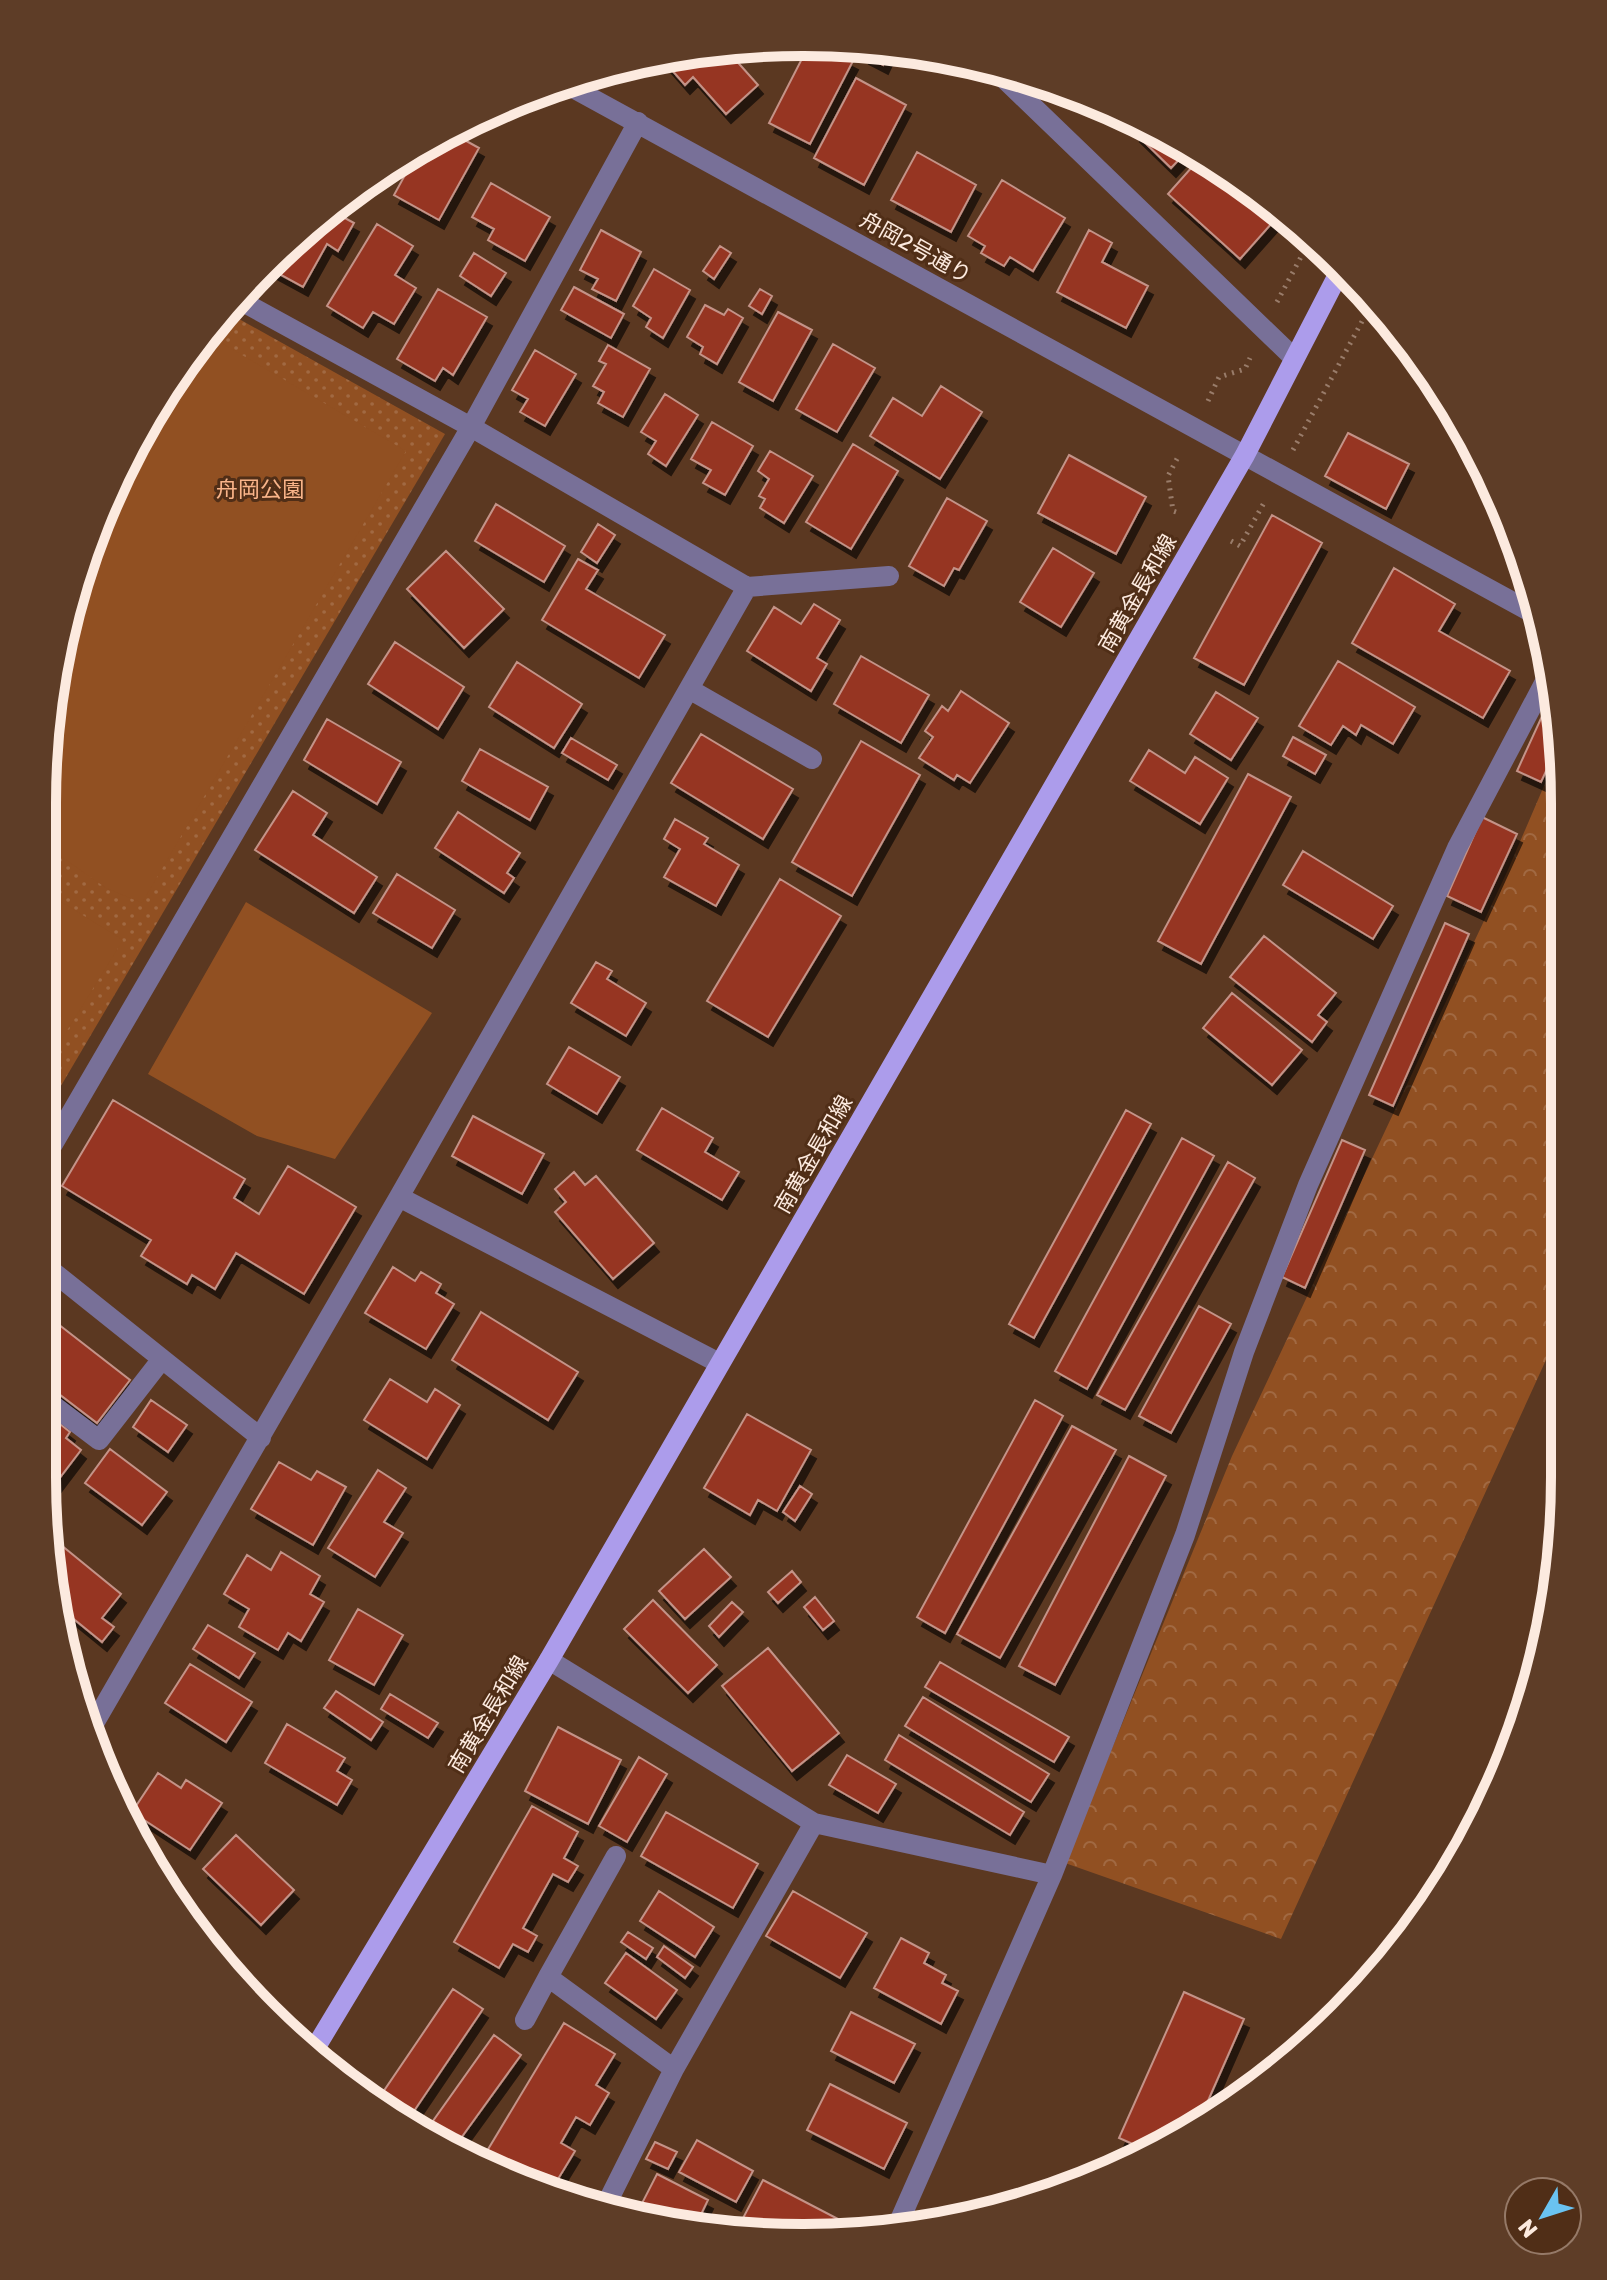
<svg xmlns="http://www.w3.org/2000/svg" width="1607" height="2280" viewBox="0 0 1607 2280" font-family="Rubik,'Noto Sans JP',sans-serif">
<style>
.grass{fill:url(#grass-dots)}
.forest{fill:url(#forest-crowns)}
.pitch{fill:#915022}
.building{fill:#963623;stroke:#c49388;stroke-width:2;filter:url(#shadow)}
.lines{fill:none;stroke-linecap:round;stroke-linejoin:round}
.path{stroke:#997c6a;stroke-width:5;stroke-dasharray:2 6;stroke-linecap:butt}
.minor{stroke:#787098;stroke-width:20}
.major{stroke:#ac9ceb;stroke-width:20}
.labels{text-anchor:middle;stroke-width:6;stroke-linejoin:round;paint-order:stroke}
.street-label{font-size:22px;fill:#fceadf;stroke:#502e17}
.park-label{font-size:22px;fill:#f9b489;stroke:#502e17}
.rim{fill:none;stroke:#fceadf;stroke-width:10}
</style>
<defs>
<pattern id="grass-dots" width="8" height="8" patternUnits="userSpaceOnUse" patternTransform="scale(2)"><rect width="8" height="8" fill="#915022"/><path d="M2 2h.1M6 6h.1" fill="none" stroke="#a16942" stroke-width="1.8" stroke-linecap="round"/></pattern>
<pattern id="forest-crowns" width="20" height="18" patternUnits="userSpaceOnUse" patternTransform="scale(2)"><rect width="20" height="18" fill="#915022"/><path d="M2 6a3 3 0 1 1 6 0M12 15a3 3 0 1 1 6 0" fill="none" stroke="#a16942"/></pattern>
<filter id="shadow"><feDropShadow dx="5" dy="9" stdDeviation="0" flood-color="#0009"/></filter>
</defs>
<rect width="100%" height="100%" fill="#5b3821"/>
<path class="grass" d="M232 315 445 434 42 1118V803L57 654 144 422Z"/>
<path class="forest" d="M1559 751 1562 1325 1281 1939 1065 1863 1232 1456 1507 872Z"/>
<path class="pitch" d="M213 338 406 451 142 903 106 888 42 843V803L57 654 144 422Z
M42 890 123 940 42 1071Z
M246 902 432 1013 335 1159 257 1136 148 1074Z"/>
<path class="building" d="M809 45H822L853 61 810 144 769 123Z
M868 46 890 50 883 65 864 55Z
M725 48 758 85 726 114 693 77 685 85 663 60 704 49Z
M856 78 906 105 864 185 814 158Z
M1144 123 1188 150 1171 168 1135 133Z
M450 132 479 148 439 220 394 195 422 144Z
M917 152 976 185 951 232 891 200Z
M1200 158 1252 190 1279 215 1240 259 1168 194Z
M1002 180 1065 218 1033 271 1010 257 1004 266 981 253 985 246 968 236Z
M491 183 550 217 525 261 488 240 494 229 472 217Z
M330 210 354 223 338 251 327 244 303 287 270 269 301 231Z
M377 224 413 246 395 275 416 288 394 324 373 312 363 328 327 306Z
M601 230 641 252 616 301 592 289 598 279 580 270Z
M1089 230 1112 243 1102 262 1148 286 1126 328 1057 292Z
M720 246 731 253 714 279 703 271Z
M474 253 506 273 491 296 460 276Z
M654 269 690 290 663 338 646 327 651 318 633 306Z
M574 287 624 314 611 338 561 310Z
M438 289 487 317 453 375 443 368 435 381 397 359Z
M760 289 772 296 762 314 749 306Z
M705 305 724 315 728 309 743 318 717 364 700 354 703 347 687 337Z
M778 312 812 330 773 401 739 382Z
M833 344 875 368 837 432 796 409Z
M608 345 650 369 623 417 598 403 604 392 593 386 606 364 599 361Z
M535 350 576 374 545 426 520 412 528 399 512 390Z
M941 386 982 412 940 479 870 436 893 398 922 416Z
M665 394 698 415 666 466 648 454 656 441 641 432Z
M712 422 753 446 725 495 703 483 711 470 691 459Z
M1348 433 1409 464 1386 509 1325 476Z
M853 444 898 471 851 549 806 522Z
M770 451 813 476 784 523 760 508 765 499 759 496 769 479 758 471Z
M1069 455 1146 497 1116 554 1038 513Z
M947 498 987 521 959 570 954 568 944 586 909 566Z
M496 504 565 546 544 582 475 541Z
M1272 515 1322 543 1244 685 1194 658Z
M598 524 615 535 597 563 581 552Z
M1053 548 1094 573 1061 627 1020 602Z
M446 551 504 609 464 648 407 589Z
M578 559 598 570 586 589 665 635 639 678 542 620Z
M1394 568 1455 604 1439 631 1510 671 1483 718 1352 643Z
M814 604 840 620 817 658 827 664 811 691 747 651 774 607 801 624Z
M395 642 464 687 438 729 368 684Z
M861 656 929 695 901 743 834 704Z
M1338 661 1415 707 1393 744 1361 725 1356 735 1343 726 1331 745 1299 726Z
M517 662 582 704 554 748 489 707Z
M961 691 1009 723 970 783 957 775 954 780 919 758 933 737 925 731 942 706 948 711Z
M1216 692 1258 718 1231 760 1190 734Z
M1543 714 1559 721V743L1541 782 1517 771Z
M327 719 401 762 377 804 304 760Z
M701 734 793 789 763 839 671 783Z
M1293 737 1326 755 1315 774 1283 756Z
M571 738 617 765 608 780 562 753Z
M861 741 920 775 852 896 792 862Z
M480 749 548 787 530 820 462 781Z
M1149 750 1185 773 1195 757 1228 778 1200 824 1130 781Z
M1248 774 1291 797 1201 964 1158 941Z
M293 791 327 813 313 835 377 877 354 913 255 850Z
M458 812 520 853 507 873 514 878 504 893 435 848Z
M1482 817 1517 834 1481 912 1447 896Z
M675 819 708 838 704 844 739 865 716 906 664 877 680 849 664 839Z
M1303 851 1393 906 1373 939 1283 885Z
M397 874 455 910 432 948 373 913Z
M780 879 841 916 768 1037 707 1001Z
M1445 923 1469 934 1393 1106 1369 1095Z
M1264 936 1336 993 1318 1015 1327 1022 1312 1042 1230 977Z
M596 962 612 971 607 979 646 1003 626 1036 571 1003Z
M1232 993 1302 1050 1272 1085 1203 1028Z
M569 1047 620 1077 597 1114 547 1084Z
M113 1100 245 1179 234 1198 259 1214 288 1166 356 1207 304 1294 236 1253 215 1289 192 1275 187 1284 141 1256 151 1240 62 1186Z
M662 1108 713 1138 705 1152 739 1172 722 1200 637 1150Z
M1126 1110 1151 1124 1034 1338 1009 1324Z
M473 1116 544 1154 522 1194 452 1156Z
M1182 1138 1214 1156 1087 1389 1055 1371Z
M1342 1140 1365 1150 1305 1288 1282 1277Z
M1228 1162 1255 1178 1125 1410 1097 1395Z
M574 1172 585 1185 596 1176 654 1243 613 1279 555 1212 566 1202 555 1189Z
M393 1267 415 1281 421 1272 441 1284 436 1293 454 1304 426 1349 365 1313Z
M1199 1306 1231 1324 1171 1433 1139 1416Z
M481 1312 578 1372 548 1420 452 1360Z
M58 1324 130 1380 97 1423 42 1381V1345Z
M390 1379 427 1402 435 1389 460 1405 427 1459 364 1420Z
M151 1400 187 1425 168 1452 133 1427Z
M1035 1400 1063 1416 945 1633 917 1617Z
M747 1414 811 1450 777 1511 758 1500 750 1515 704 1488Z
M55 1420 70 1432 66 1438 81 1450 49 1492 44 1488 42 1476V1438Z
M1072 1426 1116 1450 1000 1658 957 1634Z
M110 1449 167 1492 142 1525 85 1483Z
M1129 1456 1166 1476 1055 1685 1019 1666Z
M279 1462 311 1480 317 1471 346 1487 313 1545 251 1509Z
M378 1470 406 1488 384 1522 403 1533 375 1577 328 1548Z
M800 1486 812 1494 795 1521 783 1512Z
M50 1536 121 1594 102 1618 114 1627 102 1642 59 1607Z
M704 1549 731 1577 685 1619 659 1591Z
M281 1552 320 1576 310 1594 324 1602 301 1641 288 1633 278 1650 239 1627 249 1609 224 1594 247 1555 271 1570Z
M792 1571 801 1582 778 1603 768 1592Z
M815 1597 834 1621 823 1630 804 1607Z
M653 1600 717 1665 688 1693 624 1629Z
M732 1602 743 1612 719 1637 709 1626Z
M358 1609 403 1635 374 1685 329 1660Z
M208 1625 255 1653 239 1678 193 1649Z
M768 1648 839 1733 792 1771 722 1686Z
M940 1662 1069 1737 1054 1762 925 1687Z
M190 1664 252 1702 226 1742 165 1703Z
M336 1691 383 1722 371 1740 324 1708Z
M390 1694 438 1723 428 1738 381 1709Z
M923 1697 1049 1774 1031 1802 905 1726Z
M287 1724 345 1758 337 1771 352 1780 337 1805 265 1763Z
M558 1727 621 1760 588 1824 525 1791Z
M899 1735 1024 1812 1010 1835 885 1760Z
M847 1755 896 1784 878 1813 829 1785Z
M639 1757 667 1774 627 1842 599 1826Z
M158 1773 181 1788 186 1780 222 1803 190 1850 132 1812Z
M532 1806 578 1832 564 1858 578 1866 568 1882 553 1874 523 1928 537 1936 528 1952 513 1944 499 1968 454 1942Z
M666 1812 758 1864 733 1908 641 1856Z
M236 1835 294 1890 261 1925 203 1869Z
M659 1891 714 1927 695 1957 640 1921Z
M793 1891 867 1933 840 1978 766 1936Z
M628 1932 653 1948 646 1959 621 1942Z
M901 1938 929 1953 924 1963 946 1975 942 1983 958 1991 941 2024 874 1988Z
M664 1946 693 1967 685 1978 657 1957Z
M626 1953 677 1990 656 2019 605 1983Z
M453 1989 483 2009 410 2117 379 2098Z
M1184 1992 1244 2019 1200 2119 1151 2152 1119 2138Z
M851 2012 915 2044 894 2083 831 2051Z
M564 2023 615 2054 596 2085 609 2093 590 2125 576 2117 561 2143 575 2151 555 2184 541 2176 535 2186 512 2180 481 2161Z
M494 2035 521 2055 456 2145 428 2128Z
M1296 2042 1308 2046 1289 2060Z
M830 2084 907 2123 884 2169 807 2130Z
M697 2140 753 2171 736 2202 679 2172Z
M655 2142 677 2152 668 2169 646 2159Z
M657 2174 708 2200 694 2229 637 2213Z
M763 2180 838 2219 832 2231 764 2232 742 2220Z"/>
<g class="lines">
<path class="path" d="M1277 302 1310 240
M1208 401 1219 377 1245 369 1250 358
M1293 450 1374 299
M1176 512 1173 511 1168 476 1179 455
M1231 541 1240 546 1265 501"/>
<path class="minor" d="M991 66 1294 358
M562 82 1531 612
M243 302 471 427 747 587 889 576
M689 689 812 759
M42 1163 471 427 638 122
M399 1197 719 1363
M42 1263 261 1438
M54 1406 99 1440 162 1359
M549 1660 814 1823 1052 1875
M92 1727 399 1197 747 587
M616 1856 548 1977 674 2069
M525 2020 548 1977
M606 2205 674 2069 814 1823
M895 2231 1052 1875 1185 1535 1244 1352 1308 1185 1457 848 1549 674"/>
<path class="major" d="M311 2055 549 1660 1245 455 1341 269"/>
</g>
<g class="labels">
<g class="street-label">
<text transform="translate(916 247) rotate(29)" y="8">舟岡2号通り</text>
<text transform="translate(1137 593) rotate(-60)" y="8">南黄金長和線</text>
<text transform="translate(813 1154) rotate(-60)" y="8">南黄金長和線</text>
<text transform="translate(488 1714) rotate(-59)" y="8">南黄金長和線</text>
</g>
<g class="park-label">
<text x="260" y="497">舟岡公園</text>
</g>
</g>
<path d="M0 0H1607V2280H0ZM803 56H804A747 747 0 0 1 1551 803V1477A747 747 0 0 1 804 2224H803A747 747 0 0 1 56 1477V803A747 747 0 0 1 803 56Z" fill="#5e3d27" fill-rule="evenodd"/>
<path class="rim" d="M803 56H804A747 747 0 0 1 1551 803V1477A747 747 0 0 1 804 2224H803A747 747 0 0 1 56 1477V803A747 747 0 0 1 803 56Z"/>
<g transform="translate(1543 2216) rotate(231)"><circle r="38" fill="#502e17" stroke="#957967" stroke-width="2"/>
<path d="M0-6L14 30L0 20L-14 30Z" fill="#6ac3f1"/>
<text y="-12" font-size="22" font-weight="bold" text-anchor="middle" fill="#fceadf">N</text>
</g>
</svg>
